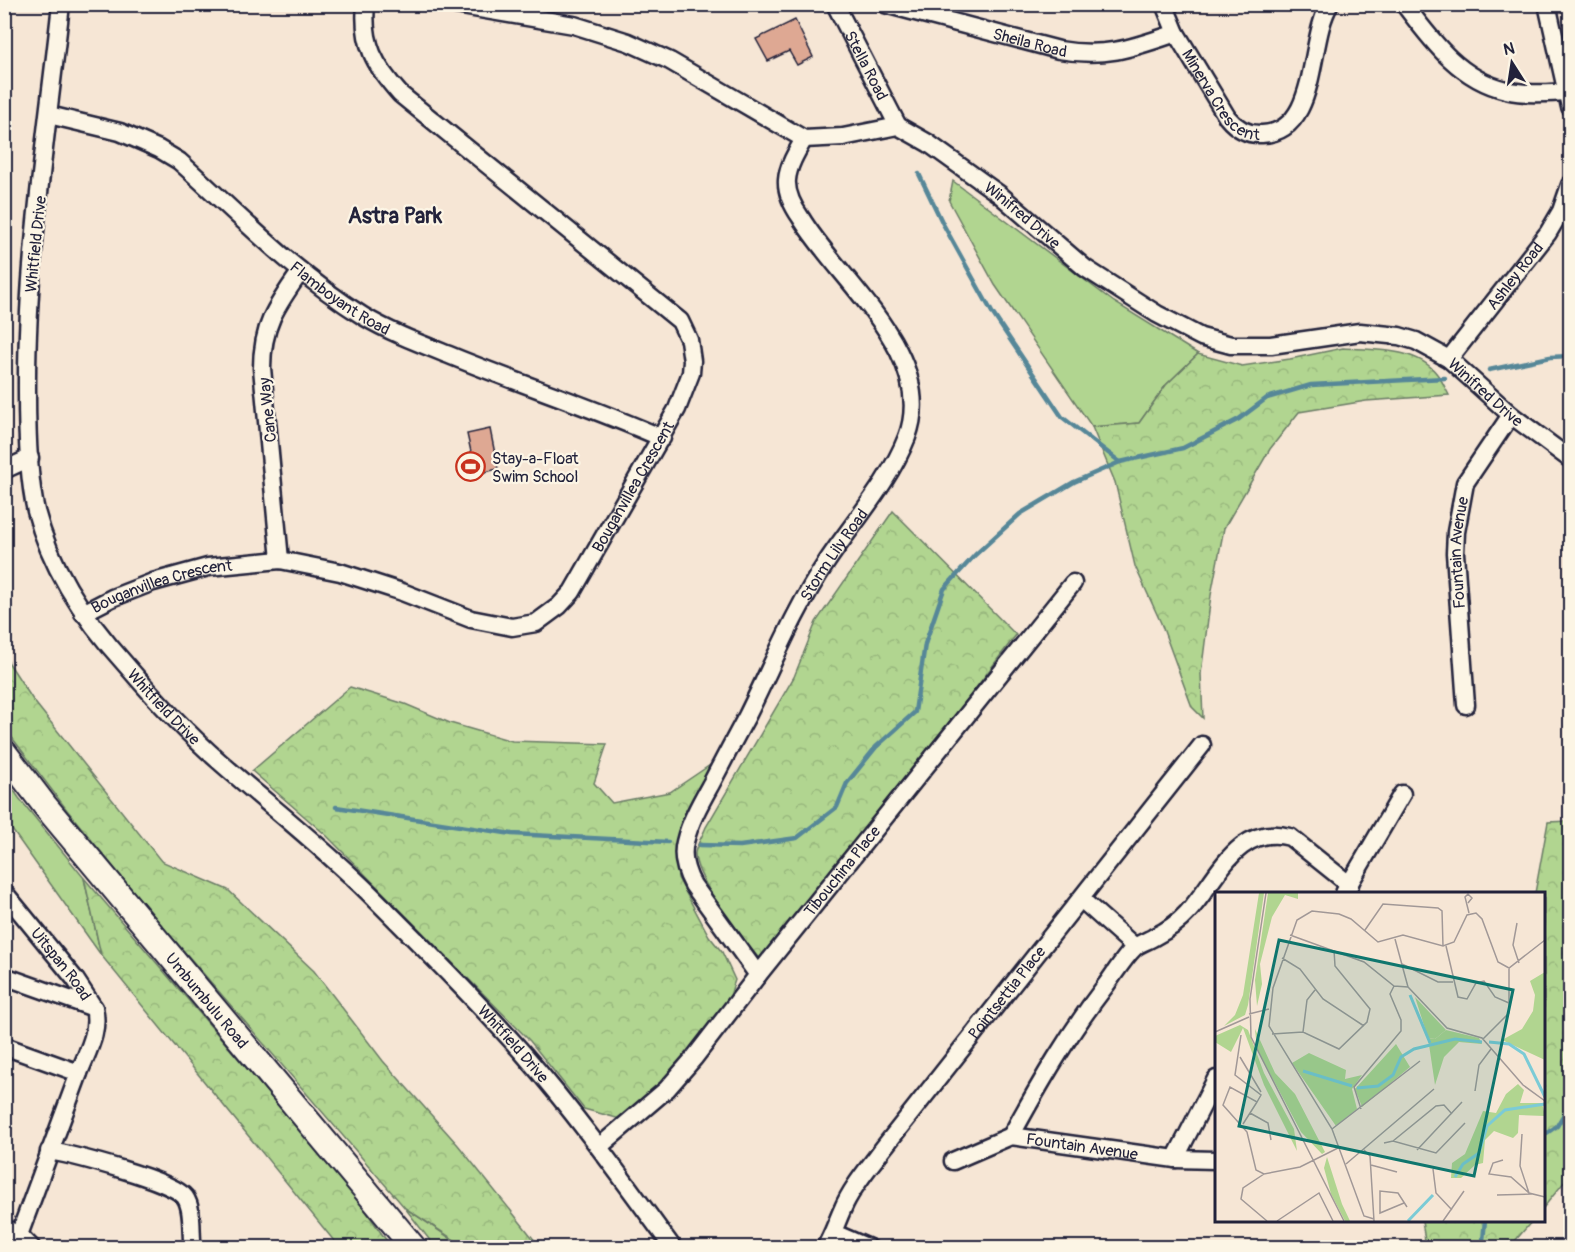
<svg xmlns="http://www.w3.org/2000/svg" width="1575" height="1252" viewBox="0 0 1575 1252" font-family="Pangolin,sans-serif">
<style>
.green{fill:#b1d590;stroke:#6a7c66;stroke-width:1.5}
.forest{fill:url(#forest-crowns);stroke:#6a7c66;stroke-width:1.5}
.lines{fill:none;stroke-linecap:round;stroke-linejoin:round}
.stream{stroke:#578798;stroke-width:4.5}
.building{fill:#dea893;stroke:#22223b;stroke-width:1.5}
.street-casing{stroke:#22223b;stroke-width:21}
.secondary-casing{stroke:#22223b;stroke-width:28}
.street{stroke:#fcf5e5;stroke-width:16}
.secondary{stroke:#fcf5e5;stroke-width:24}
.labels{text-anchor:middle;stroke-width:4.5;stroke-linejoin:round;paint-order:stroke}
.street-label{font-size:16px;fill:#22223b;stroke:#fcf5e5}
.poi-label{font-size:16px;fill:#22223b;stroke:#fcf5e5;text-anchor:start}
.district-label{font-size:22px;font-weight:bold;fill:#22223b;stroke:#fcf5e5}
.inset-river{fill:none;stroke:#7bcbd6;stroke-width:3}
.inset-road{fill:none;stroke:#a19897;stroke-width:1.5}
.view{fill:#0f766e;fill-opacity:0.15;stroke:#0f766e;stroke-width:3}
.inset-edge{fill:none;stroke:#22223b;stroke-width:3}
</style>
<defs>
<pattern id="forest-crowns" width="20" height="18" patternUnits="userSpaceOnUse" patternTransform="scale(1.5)"><rect width="20" height="18" fill="#b1d590"/><path d="M2 6a3 3 0 1 1 6 0M12 15a3 3 0 1 1 6 0" fill="none" stroke="#98b77d"/></pattern>
</defs>
<rect width="100%" height="100%" fill="#f6e6d5"/>
<filter id="ink" filterUnits="userSpaceOnUse"><feTurbulence type="fractalNoise" baseFrequency=".0167" numOctaves="2"/><feDisplacementMap in="SourceGraphic" scale="12" xChannelSelector="R" yChannelSelector="G"/><feConvolveMatrix kernelMatrix="1 2 1 2 8 2 1 2 1" color-interpolation-filters="sRGB"/></filter>
<g filter="url(#ink)">
<path class="green" d="M953 181 1114 302 1198 354 1166 385 1139 423 1092 427 995 285 949 201Z
M4 776 19 798 84 878 101 955 5 820Z
M405 1208 463 1247H435Z"/>
<path class="forest" d="M1343 348C1373 350 1417 347 1437 374 1442 380 1445 388 1449 395L1366 401 1299 412 1270 449 1224 528 1211 595 1201 674 1203 718 1192 707 1161 623 1135 566 1115 482 1092 427 1139 423 1166 385 1198 354 1242 366 1290 359Z
M893 511 1016 635 913 771 760 960C744 939 694 879 695 853 696 846 703 835 706 827L794 677 816 622Z
M5 657 33 700 161 861 228 890 314 971 383 1061 458 1145 540 1247H465L405 1208 147 908 67 810 10 735 5 723Z
M350 687 405 704 450 723 512 741 607 744 594 783 612 803 670 792 719 759 676 855 678 878 709 936 722 952 735 980C732 988 730 999 726 1006 698 1050 659 1087 620 1119L584 1109 530 1041 327 836 252 771Z
M1570 821V1175L1544 1207V894L1535 893 1548 822Z
M84 878 354 1194 391 1247H339L101 955Z
M1422 1221V1220L1532 1221 1509 1248 1426 1247Z"/>
<g class="lines">
<path class="stream" d="M919 174 943 224 993 314 1062 417 1120 462
M1489 370 1550 357 1570 356
M336 807 512 834 668 842
M700 845 740 846 797 838 837 807 847 783 876 747 915 712 925 644 944 589 975 555 1020 514 1074 482 1120 462 1183 448 1239 419 1267 398 1311 385 1445 378
M1570 971 1566 990 1570 1044
M1544 1135 1557 1126 1570 1104
M1479 1248 1483 1241 1485 1220"/>
</g>
<path class="building" d="M795 20 813 57 797 65 789 51 768 61 756 39Z
M490 429 498 469 476 474 467 434Z"/>
<g class="lines">
<defs>
<g id="street">
<path id="s1" d="M61 4C47 133 26 263 27 392 27 427 28 478 36 511 51 570 86 621 126 665 155 699 186 732 220 762 270 806 324 848 371 895 422 946 474 998 522 1052 576 1114 624 1181 673 1248"/>
<path id="s2" d="M450 4 574 25 628 42 670 61 804 139 843 137 898 126 928 143 999 194 1085 268 1157 314 1201 337 1231 345H1271L1360 332 1399 336 1416 341 1449 359 1511 415 1570 459"/>
<path id="s3" d="M835 4 898 126"/>
<path id="s4" d="M885 4 1059 50C1106 58 1132 48 1176 33"/>
<path id="s5" d="M1164 4 1176 33 1227 117C1236 128 1247 135 1262 134 1320 132 1307 40 1330 4"/>
<path d="M1404 4C1432 41 1459 79 1506 90 1526 95 1548 93 1568 92"/>
<path d="M1547 4 1570 107"/>
<path id="s6" d="M49 115 120 132 159 149 179 161C238 214 295 274 363 316 391 333 424 345 454 357 523 385 594 408 662 438"/>
<path id="s7" d="M1449 359 1548 233 1561 211 1570 185"/>
<path d="M4 470 30 458"/>
<path d="M280 560 262 368C262 325 277 305 301 271"/>
<path id="s8" d="M83 613 112 598 153 582 208 567 280 560 340 572 402 592 471 619 512 627 536 623 559 606 572 592 677 409 691 373 692 361 689 340 680 321 400 94C375 66 362 44 366 4"/>
<path id="s9" d="M1466 705 1455 553 1456 532 1465 483 1511 415"/>
<path id="s10" d="M4 892 75 979 94 1008"/>
<path d="M1344 893 1402 794"/>
<path d="M1081 899 1135 947"/>
<path id="s11" d="M758 975 693 885C686 872 681 857 685 842 690 821 701 802 711 784 723 761 735 738 747 716 773 664 794 611 826 563 853 522 889 483 907 437 938 355 838 280 801 218 794 208 786 193 787 180 788 166 797 151 804 139"/>
<path d="M4 976 94 1008C100 1031 87 1052 79 1073L4 1046"/>
<path d="M1011 1136C1040 1083 1069 1033 1106 985 1115 973 1123 959 1134 948 1139 943 1148 941 1154 937 1166 931 1178 923 1187 913 1216 883 1236 822 1290 837L1350 885"/>
<path id="s12" d="M599 1147 667 1089 694 1058 758 975 1073 583"/>
<path d="M49 1151C73 1155 172 1180 185 1197 194 1210 190 1233 193 1248"/>
<path d="M1175 1159 1216 1079"/>
<path id="s13" d="M953 1161 1011 1136 1175 1159 1216 1160"/>
<path d="M4 1228 19 1235 32 1248"/>
<path d="M834 1233 869 1248"/>
<path d="M19 1235 79 1073"/>
<path id="s14" d="M825 1248C833 1234 837 1221 843 1208 852 1187 868 1169 881 1151L1202 745"/>
</g>
<g id="secondary">
<path id="s15" d="M4 752 46 807 414 1248"/>
</g>
</defs>
<use href="#street" class="street-casing"/>
<use href="#secondary" class="secondary-casing"/>
<use href="#street" class="street"/>
<use href="#secondary" class="secondary"/>
</g>
</g>
<defs>
<symbol id="stadium-ring" viewBox="-11 -11 22 22"><circle r="9.5" fill="#fcf5e5" stroke="#c8321e" stroke-width="1.5"/><path d="M0-5a6.5 5 0 1 0 0 10a6.5 5 0 1 0 0-10ZM-3.5-1.8h7v3.6h-7Z" fill="#c8321e"/></symbol>
</defs>
<g fill-rule="evenodd">
<use href="#stadium-ring" x="454" y="450" width="33" height="33"/>
</g>
<g class="labels">
<g class="street-label">
<text dy="6" stroke="none"><textPath href="#s4" startOffset="150">Sheila Road</textPath></text>
<text dy="6" stroke="none"><textPath href="#s3" startOffset="69">Stella Road</textPath></text>
<text dy="6" stroke="none"><textPath href="#s5" startOffset="110">Minerva Crescent</textPath></text>
<text dy="6" stroke="none"><textPath href="#s2" startOffset="632">Winifred Drive</textPath></text>
<text transform="translate(35 244) rotate(-84)" y="6">Whitfield Drive</text>
<text dy="6" stroke="none"><textPath href="#s7" startOffset="106">Ashley Road</textPath></text>
<text dy="6" stroke="none"><textPath href="#s6" startOffset="351">Flamboyant Road</textPath></text>
<text dy="6" stroke="none"><textPath href="#s2" startOffset="1154">Winifred Drive</textPath></text>
<text transform="translate(267 410) rotate(-96)" y="6">Cane Way</text>
<text dy="6" stroke="none"><textPath href="#s8" startOffset="642">Bouganvillea Crescent</textPath></text>
<text dy="6" stroke="none"><textPath href="#s9" startOffset="153">Fountain Avenue</textPath></text>
<text dy="6" stroke="none"><textPath href="#s11" startOffset="480">Storm Lily Road</textPath></text>
<text dy="6" stroke="none"><textPath href="#s8" startOffset="84">Bouganvillea Crescent</textPath></text>
<text dy="6" stroke="none"><textPath href="#s1" startOffset="746">Whitfield Drive</textPath></text>
<text dy="6" stroke="none"><textPath href="#s12" startOffset="369">Tibouchina Place</textPath></text>
<text dy="6" stroke="none"><textPath href="#s10" startOffset="92">Uitspan Road</textPath></text>
<text dy="6" stroke="none"><textPath href="#s14" startOffset="315">Pointsettia Place</textPath></text>
<text dy="6" stroke="none"><textPath href="#s15" startOffset="321">Umbumbulu Road</textPath></text>
<text dy="6" stroke="none"><textPath href="#s1" startOffset="1232">Whitfield Drive</textPath></text>
<text dy="6" stroke="none"><textPath href="#s13" startOffset="135">Fountain Avenue</textPath></text>
</g>
<g class="poi-label">
<text x="492" y="464">Stay-a-Float<tspan x="492" dy="18">Swim School</tspan></text>
</g>
<g class="district-label">
<text x="395" y="223">Astra Park</text>
</g>
</g>
<g transform="translate(1215 892)">
<rect width="330" height="330" fill="#f6e6d5"/>
<path d="M44 1H49L33 113 30 123 9 134 20 123 28 103ZM200 105 231 138 220 147 213 146ZM25 133 33 138 49 181V193L28 136 16 160 0 150V144Z" fill="#b1d590"/>
<path d="M53 1H83V7L70 3 57 25 45 72 47 92 42 114 40 88ZM330 80V168L287 148 307 137 318 119 320 103 315 89ZM40 137 60 181 80 202 110 260 107 262 86 240 42 157ZM231 138 264 146 267 152 244 150 229 165 220 193 213 146 220 147ZM181 152 195 175 147 215 140 197ZM94 161 131 178 130 187 147 183 137 197 142 217 121 234 77 171ZM49 181 79 237 82 259 49 193ZM303 192 309 198 305 211H327L330 224 304 223 303 241 298 246 279 239 270 248 268 271 260 273 246 286H236L237 271 250 262 268 219 281 221 291 202ZM112 265 127 312 135 329H130L116 302 109 276Z" fill="#b1d590"/>
<path class="inset-river" d="M195 103 215 151M274 150 294 152 309 162 330 205M88 179 137 194M142 196 163 194 178 183 186 165 199 157 240 147 267 150M240 285 248 272 264 261 272 234 290 218 330 212M193 329 218 303"/>
<path class="inset-road" d="M51 1 35 107 36 145 129 329M253 11 257 6 253 2 250 5 254 21M302 31 298 53 304 71M150 38 168 12 223 16 227 19 228 54M75 43 149 70 179 94 193 95 232 136 267 146 308 193 330 209M180 47 193 95M231 54 243 105 252 107 261 91 269 89 280 105 294 111M67 66 85 77 108 107 149 134M187 72 223 90H238M34 122 54 117M0 140 34 125M88 140 92 108 100 98M57 142 88 140 124 157 152 130 155 117 120 74 119 58M26 143 20 183 46 203 42 210 15 195 8 213 32 240 41 278 49 282 85 275 125 255M268 147 294 121V76M25 165 46 200M260 199 264 173 276 157M146 217 139 195 186 139V128L175 102 179 94M35 221 53 231 56 248M28 232 42 210M117 237 205 169M307 242 305 274 314 301 330 305M178 249 221 214 229 213 237 222M169 251 178 249 221 261 250 231M149 258 155 264 159 329M202 258 247 210M288 268 278 271 274 282 296 285 314 301M131 272 219 197M156 273 182 280M218 277 221 301 237 318M49 282 28 296 26 307 52 329M282 303 316 302M189 311 165 321V299L183 301 192 315M159 327 149 324 117 237 54 134 58 96 82 28 97 19 124 22 136 27 163 50 188 43 228 54 239 50 252 23 261 21 267 27 283 70 294 76 330 48M62 329 104 301 118 329M228 329 249 299"/>
<path class="view" d="M64 48 298 98 259 284 24 234Z"/>
<rect width="330" height="330" class="inset-edge"/>
</g>
<rect width="1575" height="1252" fill="none" stroke="#fcf5e5" stroke-width="24"/>
<rect x="12" y="12" width="1551" height="1228" fill="none" stroke="#22223b" stroke-width="2" filter="url(#ink)"/>
<g transform="translate(1512 63) rotate(348)" stroke="#fcf5e5" stroke-width="4.5" paint-order="stroke">
<path d="M0-4.5L10 22L0 15L-10 22Z" fill="#22223b"/>
<text y="-9" font-size="16" font-weight="bold" text-anchor="middle" fill="#22223b">N</text>
</g>
</svg>
